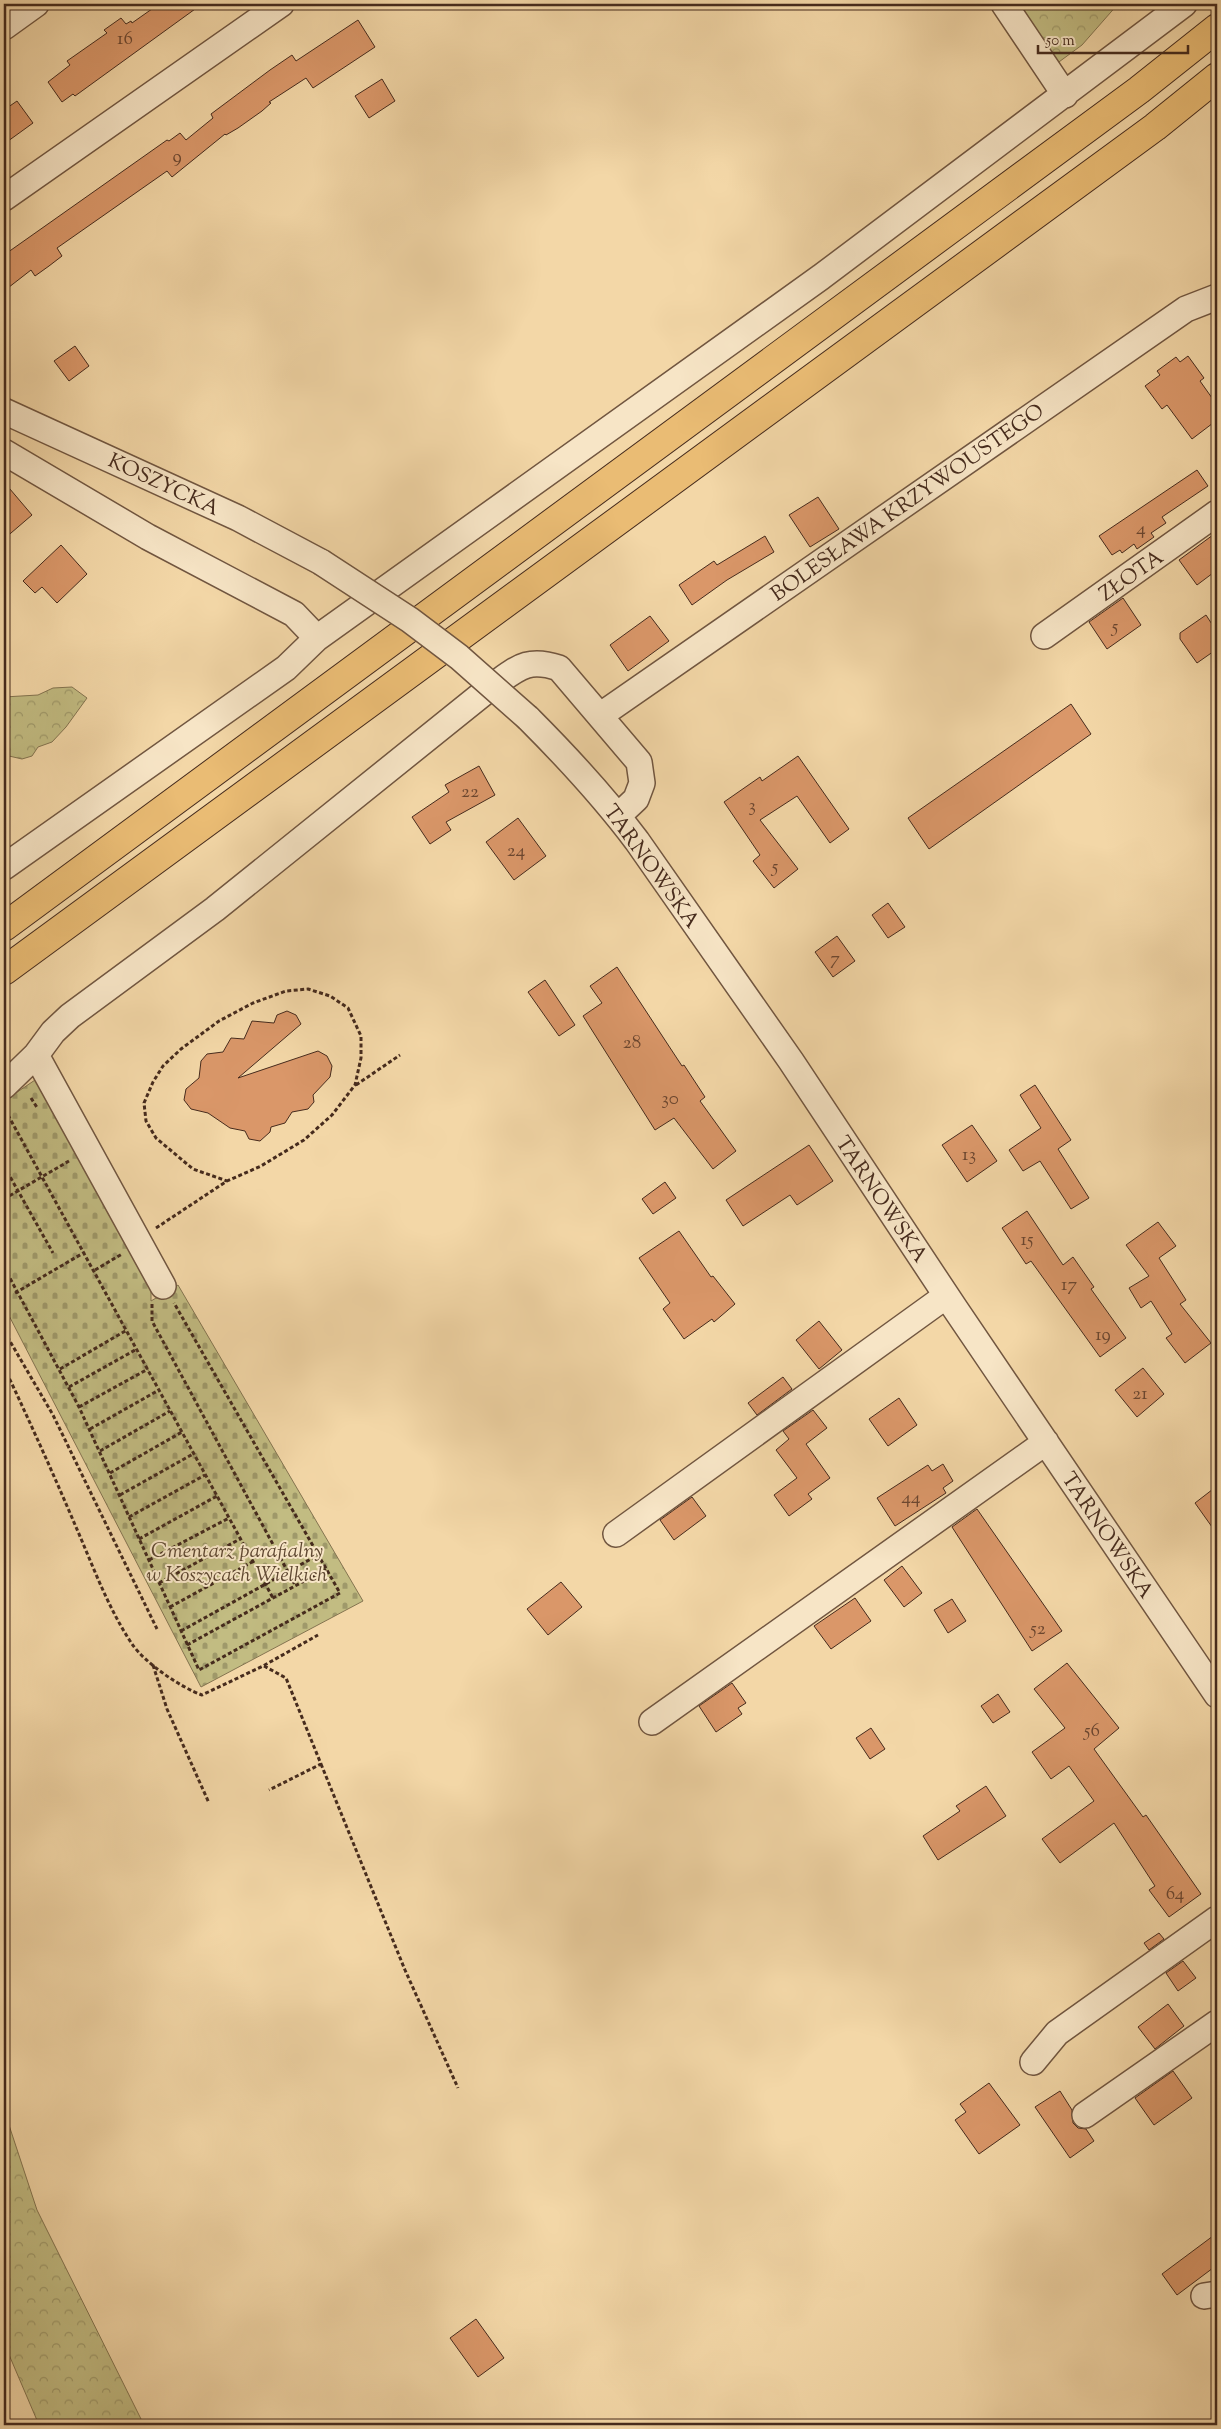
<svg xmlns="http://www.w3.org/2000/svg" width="1221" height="2429" viewBox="0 0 1221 2429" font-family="'Sorts Mill Goudy',serif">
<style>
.forest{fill:url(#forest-crowns);stroke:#847450}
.cemetery{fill:url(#cemetery-stones);stroke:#847450}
.building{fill:#da9769;stroke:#462b1d}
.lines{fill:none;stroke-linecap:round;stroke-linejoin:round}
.minor-casing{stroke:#715640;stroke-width:28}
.major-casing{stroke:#462b1d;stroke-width:30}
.path{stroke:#462b1d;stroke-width:3;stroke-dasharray:4 2.5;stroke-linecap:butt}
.minor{stroke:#f7e5c6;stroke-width:25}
.major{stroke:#eabc74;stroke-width:28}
.minor-bridge-casing{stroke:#715640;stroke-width:28;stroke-linecap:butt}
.minor-bridge{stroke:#f7e5c6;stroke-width:25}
.labels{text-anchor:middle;stroke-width:4;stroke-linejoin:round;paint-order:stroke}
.number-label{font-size:19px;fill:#6b4630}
.street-label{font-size:21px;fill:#462b1d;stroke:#f7e5c6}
.park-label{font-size:21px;font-style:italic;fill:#5f4831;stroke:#f7e5c6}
</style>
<defs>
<pattern id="forest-crowns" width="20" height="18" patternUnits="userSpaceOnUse" patternTransform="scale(1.25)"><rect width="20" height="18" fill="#c2bc82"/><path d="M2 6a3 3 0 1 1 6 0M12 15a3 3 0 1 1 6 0" fill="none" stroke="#9f996a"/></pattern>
<pattern id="cemetery-stones" width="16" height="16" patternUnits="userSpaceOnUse" patternTransform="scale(1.25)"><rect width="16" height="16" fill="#c2bc82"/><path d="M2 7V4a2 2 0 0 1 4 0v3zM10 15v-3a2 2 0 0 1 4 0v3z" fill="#9f996a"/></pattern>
</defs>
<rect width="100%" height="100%" fill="#f3d7a7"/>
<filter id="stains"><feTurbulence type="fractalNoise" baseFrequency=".004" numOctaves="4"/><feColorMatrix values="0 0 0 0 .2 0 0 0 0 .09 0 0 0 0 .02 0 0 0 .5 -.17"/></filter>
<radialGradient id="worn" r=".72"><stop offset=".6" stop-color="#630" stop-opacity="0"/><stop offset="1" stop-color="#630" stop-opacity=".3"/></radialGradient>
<path class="forest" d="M1007 4H1118L1082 45 1048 70Z
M72 687 87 698 66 727 52 742 38 747 32 756 22 759 9 756 4 751V697L38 695 53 688Z
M4 2110 37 2210 144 2425H39L4 2343Z"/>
<path class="cemetery" d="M38 1078 151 1282V1301L178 1285 363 1601 201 1687 4 1306V1101Z"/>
<path class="building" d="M159 4H202L75 96 73 94 62 102 48 82 70 65 67 61 107 33 104 30 121 18 126 24 131 21 132 23Z
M358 20 375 47 313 88 306 78 269 102 271 103 262 111 238 128 226 135 225 134 172 177 167 171 57 248 62 256 49 266 35 276 31 270 4 291V255L167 140 169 141 180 133 186 140 213 118 211 114 270 70 292 55 296 61Z
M382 79 395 101 369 118 355 96Z
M17 101 33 123 4 144V110Z
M75 346 89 366 69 381 54 361Z
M1188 356 1204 378 1200 381 1217 405V420L1192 439 1167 405 1162 409 1145 386 1160 375 1157 371 1176 357 1180 362Z
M1197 470 1208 486 1162 517 1166 523 1151 533 1154 537 1137 549 1134 544 1122 553 1120 550 1112 555 1099 536Z
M4 482 32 515 4 539Z
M818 497 839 529 810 547 789 515Z
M1217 532V570L1197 585 1179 560Z
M765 536 774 552 727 580 692 605 679 585 714 561 717 565Z
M61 545 87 574 57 603 42 587 35 593 23 581Z
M1123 598 1141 625 1107 649 1089 622Z
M1206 615 1217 632V649L1197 663 1180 639V633Z
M650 616 669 641 628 671 610 645Z
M1071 704 1091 734 929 849 908 818Z
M798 756 849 829 830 843 797 796 760 820 798 869 774 888 753 861 760 855 724 802 760 777 762 781Z
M479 766 495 795 446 822 451 830 430 844 412 817 449 792 445 785Z
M518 818 546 856 514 880 486 842Z
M888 903 905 927 888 938 872 915Z
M837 936 855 961 833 977 815 952Z
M617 967 682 1066 684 1065 705 1097 700 1101 736 1151 713 1169 674 1118 655 1130 583 1016 602 1003 590 986Z
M545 980 575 1025 559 1036 528 992Z
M287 1011 296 1015 301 1024 238 1078 318 1051 327 1056 332 1066 330 1077 313 1095 314 1102 308 1109 292 1112 285 1123 271 1127 270 1132 260 1141 249 1139 245 1131 230 1128 208 1113 191 1109 184 1100 186 1089 199 1078 201 1061 207 1054 223 1052 231 1038 244 1039 252 1021 274 1023 277 1015Z
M1035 1085 1071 1140 1058 1149 1089 1198 1071 1209 1040 1161 1023 1171 1009 1150 1041 1128 1020 1095Z
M972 1125 997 1161 967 1182 942 1145Z
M809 1145 833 1181 797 1205 790 1195 743 1226 726 1200Z
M665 1182 676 1198 653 1214 642 1199Z
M1027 1211 1063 1265 1073 1257 1094 1287 1091 1289 1126 1338 1100 1357 1031 1261 1026 1264 1002 1228Z
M1158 1222 1176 1246 1159 1258 1186 1300 1180 1304 1211 1343 1185 1363 1166 1338 1172 1334 1151 1301 1141 1308 1129 1288 1149 1276 1126 1245Z
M679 1231 711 1277 713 1276 735 1304 714 1322 712 1319 684 1339 663 1309 670 1303 639 1258Z
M819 1321 842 1350 819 1369 796 1340Z
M1143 1368 1164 1394 1137 1417 1115 1390Z
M783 1377 792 1389 757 1415 748 1403Z
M899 1398 917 1425 888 1446 869 1419Z
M813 1410 827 1428 806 1444 830 1478 808 1494 812 1499 789 1516 774 1495 797 1478 776 1450 789 1439 783 1431Z
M943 1464 953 1481 943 1488 946 1493 895 1526 877 1498 928 1465 932 1471Z
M1217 1486V1534L1195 1503Z
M692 1497 706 1516 674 1540 660 1520Z
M977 1509 1062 1631 1032 1651 952 1527Z
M902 1566 922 1593 904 1607 884 1580Z
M561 1582 582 1607 548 1635 527 1609Z
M855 1598 871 1621 831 1649 814 1626Z
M952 1599 966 1621 948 1633 934 1610Z
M1067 1663 1119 1728 1094 1749 1143 1817 1146 1815 1201 1894 1169 1917 1149 1890 1155 1886 1114 1823 1060 1863 1042 1839 1094 1801 1069 1766 1051 1779 1032 1752 1065 1728 1034 1689Z
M732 1683 746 1703 738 1708 742 1714 716 1732 699 1706Z
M998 1694 1010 1712 993 1723 981 1706Z
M871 1728 885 1749 870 1759 856 1738Z
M986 1786 1006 1816 938 1860 923 1836 960 1811 956 1806Z
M1159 1933 1164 1939 1149 1950 1144 1943Z
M1183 1961 1196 1978 1178 1991 1166 1973Z
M1168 2004 1184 2026 1155 2049 1138 2027Z
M1173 2071 1192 2098 1154 2125 1135 2098Z
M989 2083 1020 2125 979 2154 955 2120 966 2112 960 2104Z
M1060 2091 1072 2110 1073 2123 1078 2128 1086 2129 1094 2141 1070 2158 1035 2107Z
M1217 2233V2265L1177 2295 1162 2274Z
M476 2319 504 2358 478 2377 450 2338Z"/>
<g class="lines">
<defs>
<path id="minor" d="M1004 4 1065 95
M4 27 36 4
M4 198 281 4
M4 411 238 518 321 562
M4 452 148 537 294 614 317 638 286 668 4 867
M1044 636 1217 513
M317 638 821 277 1184 4
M601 715 1186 309 1217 297
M528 718C567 757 604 797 637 841L791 1061 954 1307 1217 1695
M4 1086 36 1055
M163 1286 36 1055 53 1032 70 1016 215 909 491 687C517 669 526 657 559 668L639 762 642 783 636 799 618 816
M616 1534 946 1296
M652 1722 1046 1442
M1033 2062 1057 2033 1217 1919
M1085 2115 1217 2023
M1204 2296 1217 2294"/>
<path id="major" d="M4 927 1139 90 1217 28
M4 971 1155 127 1217 77"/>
</defs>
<use href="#minor" class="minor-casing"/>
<use href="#major" class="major-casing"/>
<path class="path" d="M356 1085 400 1055
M31 1098 38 1109
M8 1115 273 1598
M4 1166 53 1253
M4 1199 69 1161
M156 1228 227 1181 261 1166 304 1140 332 1115 355 1085 361 1058V1036L348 1008 330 996 308 989 286 991 253 1003 219 1021 181 1049 163 1066 153 1082 144 1103 146 1121 156 1138 193 1169 227 1181
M4 1267 79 1407 199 1670 340 1593 174 1303
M95 1270 122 1254
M15 1293 85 1252
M152 1304V1321L295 1585
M4 1331 53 1415 157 1629
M4 1367C29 1420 53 1473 76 1527 93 1566 108 1608 132 1644 145 1663 180 1687 202 1695L263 1666 318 1635
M60 1369 127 1330
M69 1387 137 1349
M79 1407 148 1369
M90 1429 159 1390
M100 1451 170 1411
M110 1473 182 1432
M120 1495 193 1454
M129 1517 205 1475
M139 1539 217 1496
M149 1560 229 1518
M159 1583 240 1539
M170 1607 252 1562
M181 1631 318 1555
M187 1645 326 1569
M153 1665 167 1709 209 1803
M264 1666 286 1678 321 1764 269 1790
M321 1764 405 1970 458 2088"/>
<use href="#minor" class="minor"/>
<use href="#major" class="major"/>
<defs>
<path id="minor-bridge" d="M321 562 410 620 459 657 528 718"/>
</defs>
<use href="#minor-bridge" class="minor-bridge-casing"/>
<use href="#minor-bridge" class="minor-bridge"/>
</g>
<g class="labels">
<g class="number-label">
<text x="125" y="44">16</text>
<text x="177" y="162">9</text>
<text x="1141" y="534">4</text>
<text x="1115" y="632">5</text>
<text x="470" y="797">22</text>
<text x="752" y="811">3</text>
<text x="516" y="856">24</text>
<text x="775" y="872">5</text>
<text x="835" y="964">7</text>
<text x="632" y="1048">28</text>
<text x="670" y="1104">30</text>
<text x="969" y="1160">13</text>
<text x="1027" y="1245">15</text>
<text x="1069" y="1290">17</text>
<text x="1103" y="1340">19</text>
<text x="1140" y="1399">21</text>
<text x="911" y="1503">44</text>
<text x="1038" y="1634">52</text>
<text x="1092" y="1736">56</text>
<text x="1175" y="1899">64</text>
</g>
<g class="street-label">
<text transform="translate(164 484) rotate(25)" y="7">KOSZYCKA</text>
<text transform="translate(907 502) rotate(-35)" y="7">BOLESŁAWA KRZYWOUSTEGO</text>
<text transform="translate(1131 575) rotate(-35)" y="7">ZŁOTA</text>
<text transform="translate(652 866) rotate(54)" y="7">TARNOWSKA</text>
<text transform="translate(882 1199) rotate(56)" y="7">TARNOWSKA</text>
<text transform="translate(1108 1535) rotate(56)" y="7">TARNOWSKA</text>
</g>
<g class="park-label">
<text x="237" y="1557">Cmentarz parafialny<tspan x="237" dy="24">w Koszycach Wielkich</tspan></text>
</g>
</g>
<rect width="1221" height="2429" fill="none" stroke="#f3d7a7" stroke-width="20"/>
<rect x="5" y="5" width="1211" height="2419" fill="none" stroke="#462b1d" stroke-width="2.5"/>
<rect x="10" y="10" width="1201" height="2409" fill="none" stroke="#462b1d"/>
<path d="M1038 45v8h150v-8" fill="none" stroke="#462b1d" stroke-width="2.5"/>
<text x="1046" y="45" font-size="15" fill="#462b1d" stroke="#f7e5c6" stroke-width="4" paint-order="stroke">50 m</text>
<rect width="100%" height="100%" filter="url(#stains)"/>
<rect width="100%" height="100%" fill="url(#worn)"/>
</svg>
